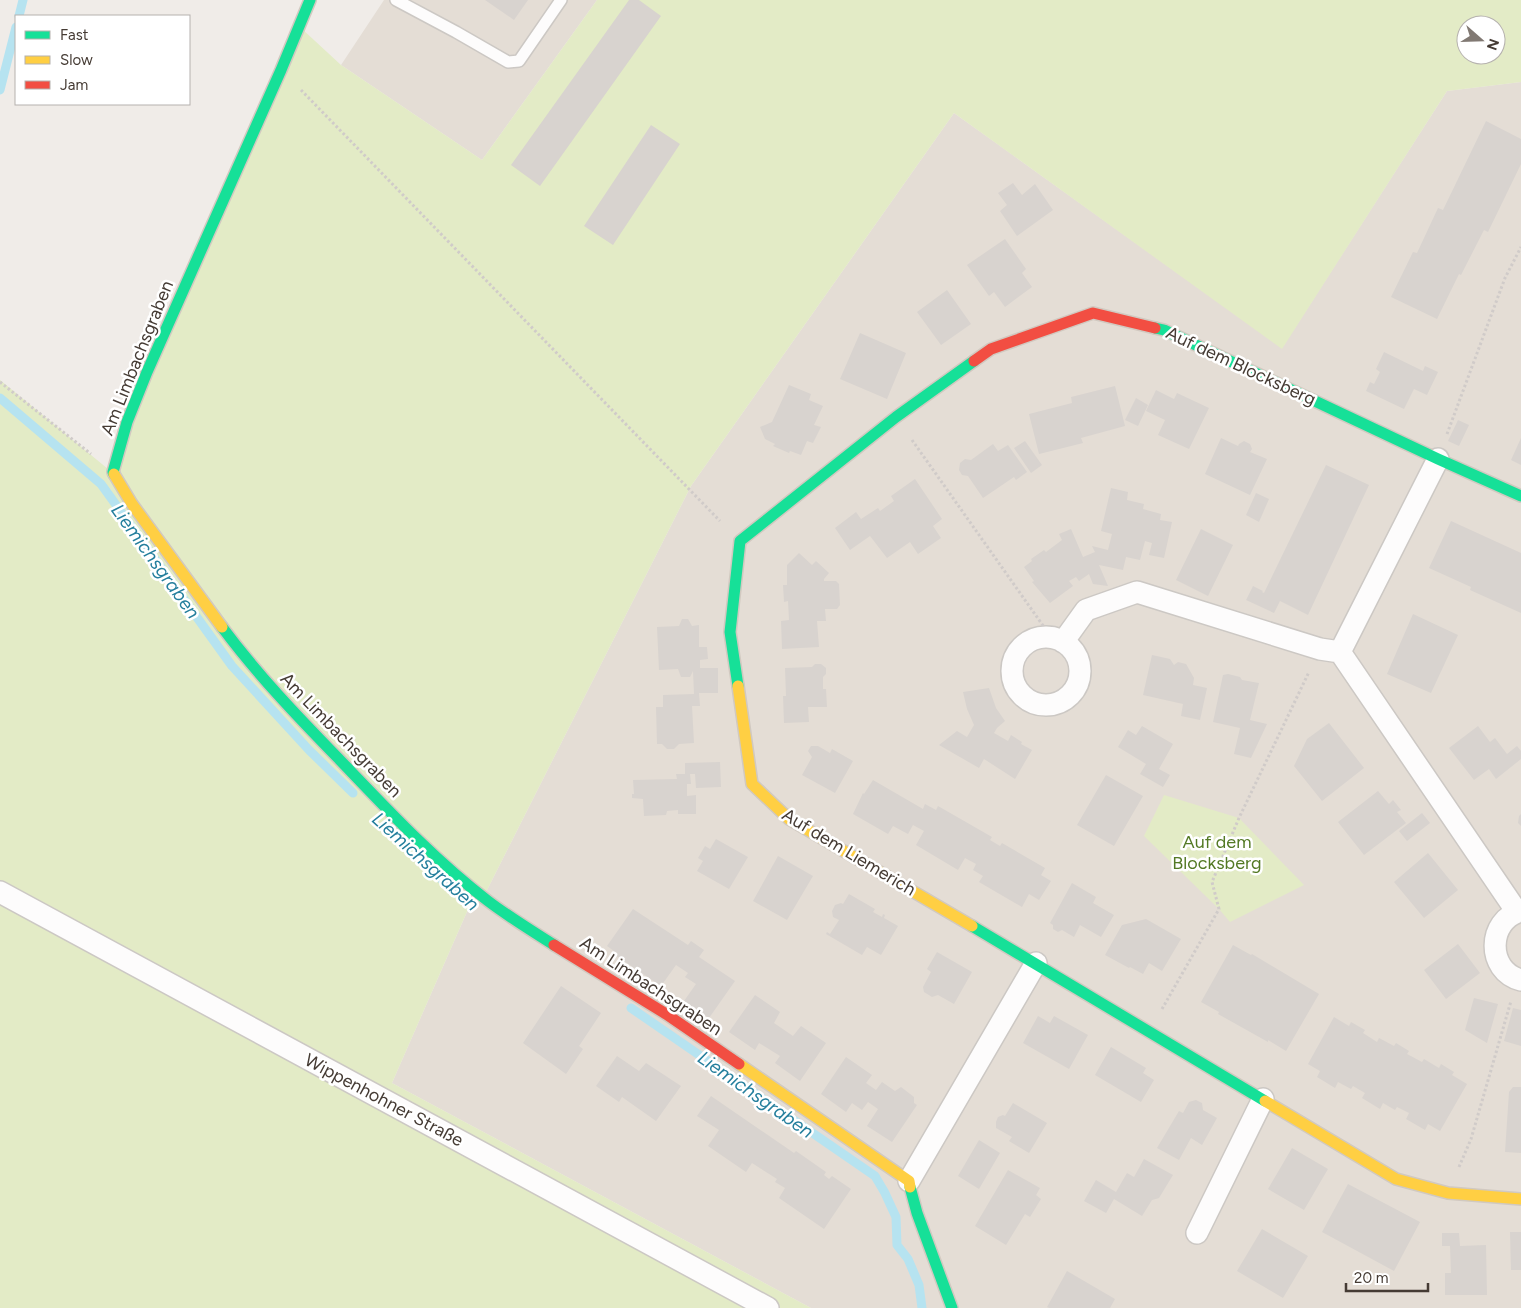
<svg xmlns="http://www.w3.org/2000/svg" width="1521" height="1308" viewBox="0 0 1521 1308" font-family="Figtree,sans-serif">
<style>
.residential{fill:#e4ddd5}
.green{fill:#e3ebc6;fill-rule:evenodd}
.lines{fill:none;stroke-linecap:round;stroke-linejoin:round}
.stream{stroke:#b6e3f0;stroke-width:9}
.building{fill:#d8d3cf}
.lane-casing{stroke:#ccc8c4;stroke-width:14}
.street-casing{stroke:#ccc8c4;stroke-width:24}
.fast-casing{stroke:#d1c9c0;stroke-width:14}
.slow-casing{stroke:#d1c9c0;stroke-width:14}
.jam-casing{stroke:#d1c9c0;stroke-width:14}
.path{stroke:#d0cbc9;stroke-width:3;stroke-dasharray:2.5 2.5;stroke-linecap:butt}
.lane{stroke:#fdfcfc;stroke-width:11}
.street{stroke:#fdfcfc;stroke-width:21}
.fast{stroke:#16e098;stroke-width:11}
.slow{stroke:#ffcf43;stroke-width:11}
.jam{stroke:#f24e42;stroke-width:11}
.labels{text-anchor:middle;stroke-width:5;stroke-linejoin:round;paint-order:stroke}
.street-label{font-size:18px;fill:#453b34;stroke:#fff}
.park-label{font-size:18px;fill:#537924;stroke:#fff}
.water-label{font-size:19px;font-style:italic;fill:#257f9d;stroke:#fff}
</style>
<rect width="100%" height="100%" fill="#f0ece8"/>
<path class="residential" d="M384 0H597L482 160 341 65Z
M1521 82V1308H811L392 1083 473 898 487 890 691 486 954 113 1282 348 1447 91Z"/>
<path class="green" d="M597 0H1521V82L1447 91 1282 349 954 113 691 486 487 890 473 898 392 1083 811 1308H0V380L108 469 301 28 341 65 482 160ZM1466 25H1496V55H1466Z
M1164 795 1239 818 1304 885 1230 922 1219 909 1144 836Z"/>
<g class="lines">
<path class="stream" d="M19 16 23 0
M0 90 16 27
M0 398 101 484 232 666 309 750 353 793
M439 877 454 891 469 902
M631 1008 875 1176 885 1193 896 1217 897 1245 908 1259 919 1285 922 1308"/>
</g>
<path class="building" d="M485 0H528L514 20Z
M629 0H639L661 16 540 186 511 165Z
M1486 121 1521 139V164L1488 232 1484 230 1461 275 1459 274 1437 319 1391 297 1413 252 1417 253 1438 208 1443 210Z
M651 125 680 144 613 245 584 226Z
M1013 183 1022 195 1035 184 1053 210 1017 236 1000 211 1007 205 998 193Z
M1005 239 1026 269 1022 273 1032 287 1005 307 994 292 989 296 967 265Z
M947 290 971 324 941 345 917 312Z
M860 333 906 353 887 399 840 379Z
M1384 352 1423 371 1425 366 1438 372 1427 395 1414 389 1404 409 1366 391 1370 382 1374 384 1380 372 1376 369Z
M789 385 811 394 809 400 823 406 814 425 821 427 813 443 807 441 801 455 790 451 789 453 773 446 775 444 765 439 760 427 772 422Z
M1115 386 1125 426 1081 438 1083 443 1039 454 1029 414 1072 403 1071 397Z
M1156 390 1174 399 1177 393 1209 408 1189 449 1158 435 1165 420 1146 411Z
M1136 398 1148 405 1138 426 1125 420Z
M1458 420 1469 425 1459 446 1448 441Z
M1221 438 1238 446 1239 444 1244 441 1250 444 1252 449 1250 452 1267 459 1250 495 1205 474Z
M1521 438V465L1511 460Z
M1025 441 1042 465 1031 473 1014 448Z
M993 444 998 451 1008 445 1027 472 1016 480 1014 477 983 498 968 476 962 475 959 470 960 463 965 459 971 460Z
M1326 465 1369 485 1308 615 1280 601 1274 613 1246 600 1253 586 1263 591 1262 592 1264 593Z
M915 479 942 519 933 526 941 538 918 554 910 542 887 558 870 536 850 550 835 528 856 512 861 519 878 508 880 511 894 501 891 496Z
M1111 488 1128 492 1127 500 1144 504 1143 509 1161 514 1160 520 1172 522 1164 558 1149 555 1152 543 1145 541 1140 560 1126 557 1123 570 1099 565 1108 586 1093 584 1089 574 1079 581 1076 577 1069 581 1073 586 1050 603 1032 582 1034 581 1024 567 1032 561 1031 559 1044 550 1046 552 1062 540 1059 534 1071 529 1083 557 1095 552 1092 546 1108 550 1112 534 1101 531Z
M1256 493 1269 499 1259 522 1246 515Z
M1451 521 1521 553V613L1470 590 1471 587 1429 568Z
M1201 529 1233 545 1208 596 1176 580Z
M799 553 812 565 816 561 829 573 824 579V581H836L839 584 840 605 837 609H825L826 621H817L819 647 782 649 781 621 789 620 788 601 784 602 783 585H787V565Z
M1413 614 1458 635 1431 693 1387 674Z
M682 619H688L692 626 699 625V647H707L708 659 700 660V668H718V693H699L700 706H692L694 743 679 744 674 749H667L662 744H657L656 707H663V695L694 694 693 671 690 677H681L678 669 659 670 657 627 679 626Z
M1152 655 1170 659 1174 665 1178 662 1186 664 1194 678 1193 685 1207 688 1200 720 1181 716 1183 704 1143 695Z
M815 664H821L826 668V674L823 677V689H826L827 707H808L809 722 784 723 783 696H786L785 668 812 667Z
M1228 674 1240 677 1242 680 1259 683 1250 720 1267 724 1251 758 1234 754 1240 728 1213 722 1223 675Z
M989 688 996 708 1005 721 997 728 994 733 1008 741 1011 735 1022 742 1021 744 1032 750 1015 779 984 759 979 768 939 745 957 731 967 737 974 725 967 709 963 692Z
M1329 723 1364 768 1322 801 1294 766 1307 739Z
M1142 726 1173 744 1159 769 1170 775 1163 787 1140 774 1146 764 1118 747 1128 730 1136 735Z
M1478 726 1490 742 1495 738 1507 754 1517 746 1521 751V759L1496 779 1489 769 1474 780 1449 748Z
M811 746H818L830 753 832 749 853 761 835 793 802 775 812 757 808 751Z
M720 762 721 787 696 788 695 774H690L691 784H687V796L696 795V814H678V810L667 811 666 815 644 816 643 799 632 798V794H634L633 780 677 779 676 774H685V763Z
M1106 775 1143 796 1114 846 1077 825Z
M873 780 923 809 925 804 936 810 938 806 992 837 990 840 1000 846 1002 843 1045 868 1041 875 1051 881 1039 900 1029 894 1022 907 979 882 983 876 973 870 976 864 965 858 958 870 916 845 924 831 913 825 908 834 893 826 888 834 853 814 863 793 864 794Z
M1378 791 1389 804 1393 800 1401 810 1397 812 1406 823 1364 855 1338 822Z
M1422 813 1430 823 1407 841 1399 831Z
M1521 814V826L1518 823 1519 816Z
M716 839 748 857 729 889 697 871 703 861 698 858 705 846 710 849Z
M1428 853 1458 890 1424 918 1394 882Z
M778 856 813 876 787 920 753 901Z
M1072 883 1096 897 1093 903 1114 915 1101 937 1080 925 1074 937 1062 930 1058 932 1053 929V925L1050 923Z
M849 894 875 909 873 912 882 917 883 914 885 915 884 918 898 926 881 955 867 947 862 955 826 934 827 932 830 934 839 920 833 917 832 911 835 905 841 903 843 904Z
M633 909 688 945 691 941 704 950 699 957 735 981 709 1018 684 1001 696 984 685 977 688 973 676 965 661 986 612 953 614 951 607 946Z
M1146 919 1181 939 1162 971 1149 963 1143 974 1130 967 1129 968 1105 955 1122 925Z
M1458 944 1480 973 1446 999 1424 970Z
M1233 945 1251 955 1252 954 1319 994 1286 1051 1268 1040V1042L1218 1014 1219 1012 1201 1002Z
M937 952 972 972 954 1004 938 995 932 997 924 992 923 987 931 972 927 969Z
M561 986 601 1013 579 1046 583 1049 566 1074 523 1043Z
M755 995 780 1012 774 1023 793 1036 801 1026 826 1043 800 1081 775 1063 780 1056 759 1043 755 1050 729 1032Z
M1474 998 1498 1004 1487 1043 1465 1030Z
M1513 1008 1521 1010V1046L1504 1041Z
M1038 1016 1050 1023 1054 1016 1088 1035 1069 1069 1023 1043Z
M1334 1017 1349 1026 1351 1022 1365 1030 1363 1033 1377 1042 1379 1038 1394 1046 1396 1043 1409 1051 1407 1054 1422 1062 1424 1059 1439 1068 1441 1064 1454 1072 1452 1075 1467 1084 1440 1131 1428 1124 1425 1130 1406 1119 1409 1113 1397 1107 1395 1110 1383 1103 1380 1109 1362 1098 1365 1093 1353 1086 1351 1089 1338 1082 1335 1088 1317 1077 1320 1071 1308 1064Z
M1111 1047 1146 1068 1143 1073 1154 1080 1141 1102 1095 1075Z
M617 1056 639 1071 646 1063 681 1086 656 1121 622 1097 619 1102 596 1086Z
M846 1057 872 1075 866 1083 876 1090 882 1082 895 1091 901 1087 914 1097V1103L917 1105 892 1142 867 1126 878 1109 868 1102 862 1110 852 1103 846 1112 821 1094Z
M1513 1087H1521V1153L1505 1152 1509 1092Z
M711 1096 794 1153 796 1151 826 1172 824 1175 829 1179 832 1176 851 1189 824 1229 779 1198 785 1188 775 1182 777 1179 752 1163 746 1172 708 1146 719 1130 697 1116Z
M1196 1100 1202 1103 1203 1110 1217 1118 1202 1145 1191 1138 1179 1160 1157 1148 1179 1111 1183 1113 1189 1102Z
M1013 1103 1047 1123 1029 1153 1009 1141 1012 1137 996 1128V1122L998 1117 1003 1115 1005 1116Z
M979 1140 1000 1153 979 1189 958 1176Z
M1292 1148 1328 1169 1304 1210 1268 1189Z
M1144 1159 1173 1175 1159 1198 1152 1200 1142 1216 1114 1199 1106 1213 1084 1201 1096 1180 1116 1192 1127 1173 1134 1177Z
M1008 1170 1040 1188 1036 1195 1041 1199 1030 1217 1025 1214 1006 1245 975 1226Z
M1348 1184 1420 1222 1394 1271 1322 1232Z
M1262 1229 1308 1256 1283 1298 1237 1271Z
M1510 1232H1521V1270H1511Z
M1442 1233H1459L1460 1246 1486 1245 1487 1295H1445V1273H1451L1450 1246H1442Z
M1067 1271 1115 1299 1110 1308H1049L1047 1307Z"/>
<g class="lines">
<defs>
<path id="lane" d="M396 0 456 32 508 62 519 61 561 0"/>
<path id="street" d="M1012 671a34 34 0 1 1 68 0a34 34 0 1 1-68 0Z
M1063 642 1086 610 1137 592 1320 649 1340 652 1517 912
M1340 652 1438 459
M0 892 768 1308
M1521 911C1487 920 1486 971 1521 980
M909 1181 1036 963
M1197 1233 1263 1099"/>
<path id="fast" d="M1155 328 1164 330 1438 459 1521 496
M114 474 113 472 127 422 147 372 281 70 310 0
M222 627C257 674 297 716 338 758 385 807 433 859 488 901 509 917 532 931 554 945
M738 686 730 632 740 541 896 417 974 361
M972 926 1265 1101
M910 1187 917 1213 952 1308"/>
<path id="slow" d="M114 474 132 504 222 627
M738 686 752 784 789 819 972 926
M739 1064 909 1181 910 1187
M1265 1101 1396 1179 1448 1193 1521 1199"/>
<path id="jam" d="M974 361 991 349 1093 313 1155 328
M554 945 666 1014 739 1064"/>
</defs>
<use href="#lane" class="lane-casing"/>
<use href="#street" class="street-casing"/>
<use href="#fast" class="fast-casing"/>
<use href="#slow" class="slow-casing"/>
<use href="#jam" class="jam-casing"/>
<path class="path" d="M301 90 720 521
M0 382 91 454
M1447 434 1505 278 1521 247
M912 440 1044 627
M1162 1009 1219 909 1212 882 1239 818 1309 672
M1459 1167 1471 1139 1511 1001"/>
<use href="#lane" class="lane"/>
<use href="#street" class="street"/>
<use href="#fast" class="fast"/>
<use href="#slow" class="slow"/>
<use href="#jam" class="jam"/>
</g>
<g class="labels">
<g class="street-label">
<text transform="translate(137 358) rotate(-68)" y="6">Am Limbachsgraben</text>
<text transform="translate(1241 366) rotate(25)" y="6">Auf dem Blocksberg</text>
<text transform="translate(341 735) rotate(46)" y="6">Am Limbachsgraben</text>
<text transform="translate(849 852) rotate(31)" y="6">Auf dem Liemerich</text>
<text transform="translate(651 986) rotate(33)" y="6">Am Limbachsgraben</text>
<text transform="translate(384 1100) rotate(28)" y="6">Wippenhohner Straße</text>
</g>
<g class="park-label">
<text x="1217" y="848">Auf dem<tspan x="1217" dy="21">Blocksberg</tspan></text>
</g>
<g class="water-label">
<text transform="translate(156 561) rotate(54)" y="7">Liemichsgraben</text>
<text transform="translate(426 861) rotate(42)" y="7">Liemichsgraben</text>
<text transform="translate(756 1094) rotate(35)" y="7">Liemichsgraben</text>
</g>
</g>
<rect x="15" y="15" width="175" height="90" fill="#ffffff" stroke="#b5b1ae"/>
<rect x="25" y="31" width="25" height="8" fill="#16e098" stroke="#b5b1ae"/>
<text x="60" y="40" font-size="15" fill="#453b34">Fast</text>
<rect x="25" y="56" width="25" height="8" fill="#ffcf43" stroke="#b5b1ae"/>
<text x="60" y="65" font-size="15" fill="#453b34">Slow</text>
<rect x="25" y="81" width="25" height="8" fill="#f24e42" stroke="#b5b1ae"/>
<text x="60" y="90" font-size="15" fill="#453b34">Jam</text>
<g transform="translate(1481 40) rotate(110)"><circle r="24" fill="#ffffff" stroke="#b5b1ae"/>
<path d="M0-4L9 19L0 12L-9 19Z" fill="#817973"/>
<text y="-8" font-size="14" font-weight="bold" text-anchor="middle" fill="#453b34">N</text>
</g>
<path d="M1346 1283v8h82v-8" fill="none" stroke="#453b34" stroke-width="2.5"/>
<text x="1354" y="1283" font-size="15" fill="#453b34" stroke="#ffffff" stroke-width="4" paint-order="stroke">20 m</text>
</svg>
